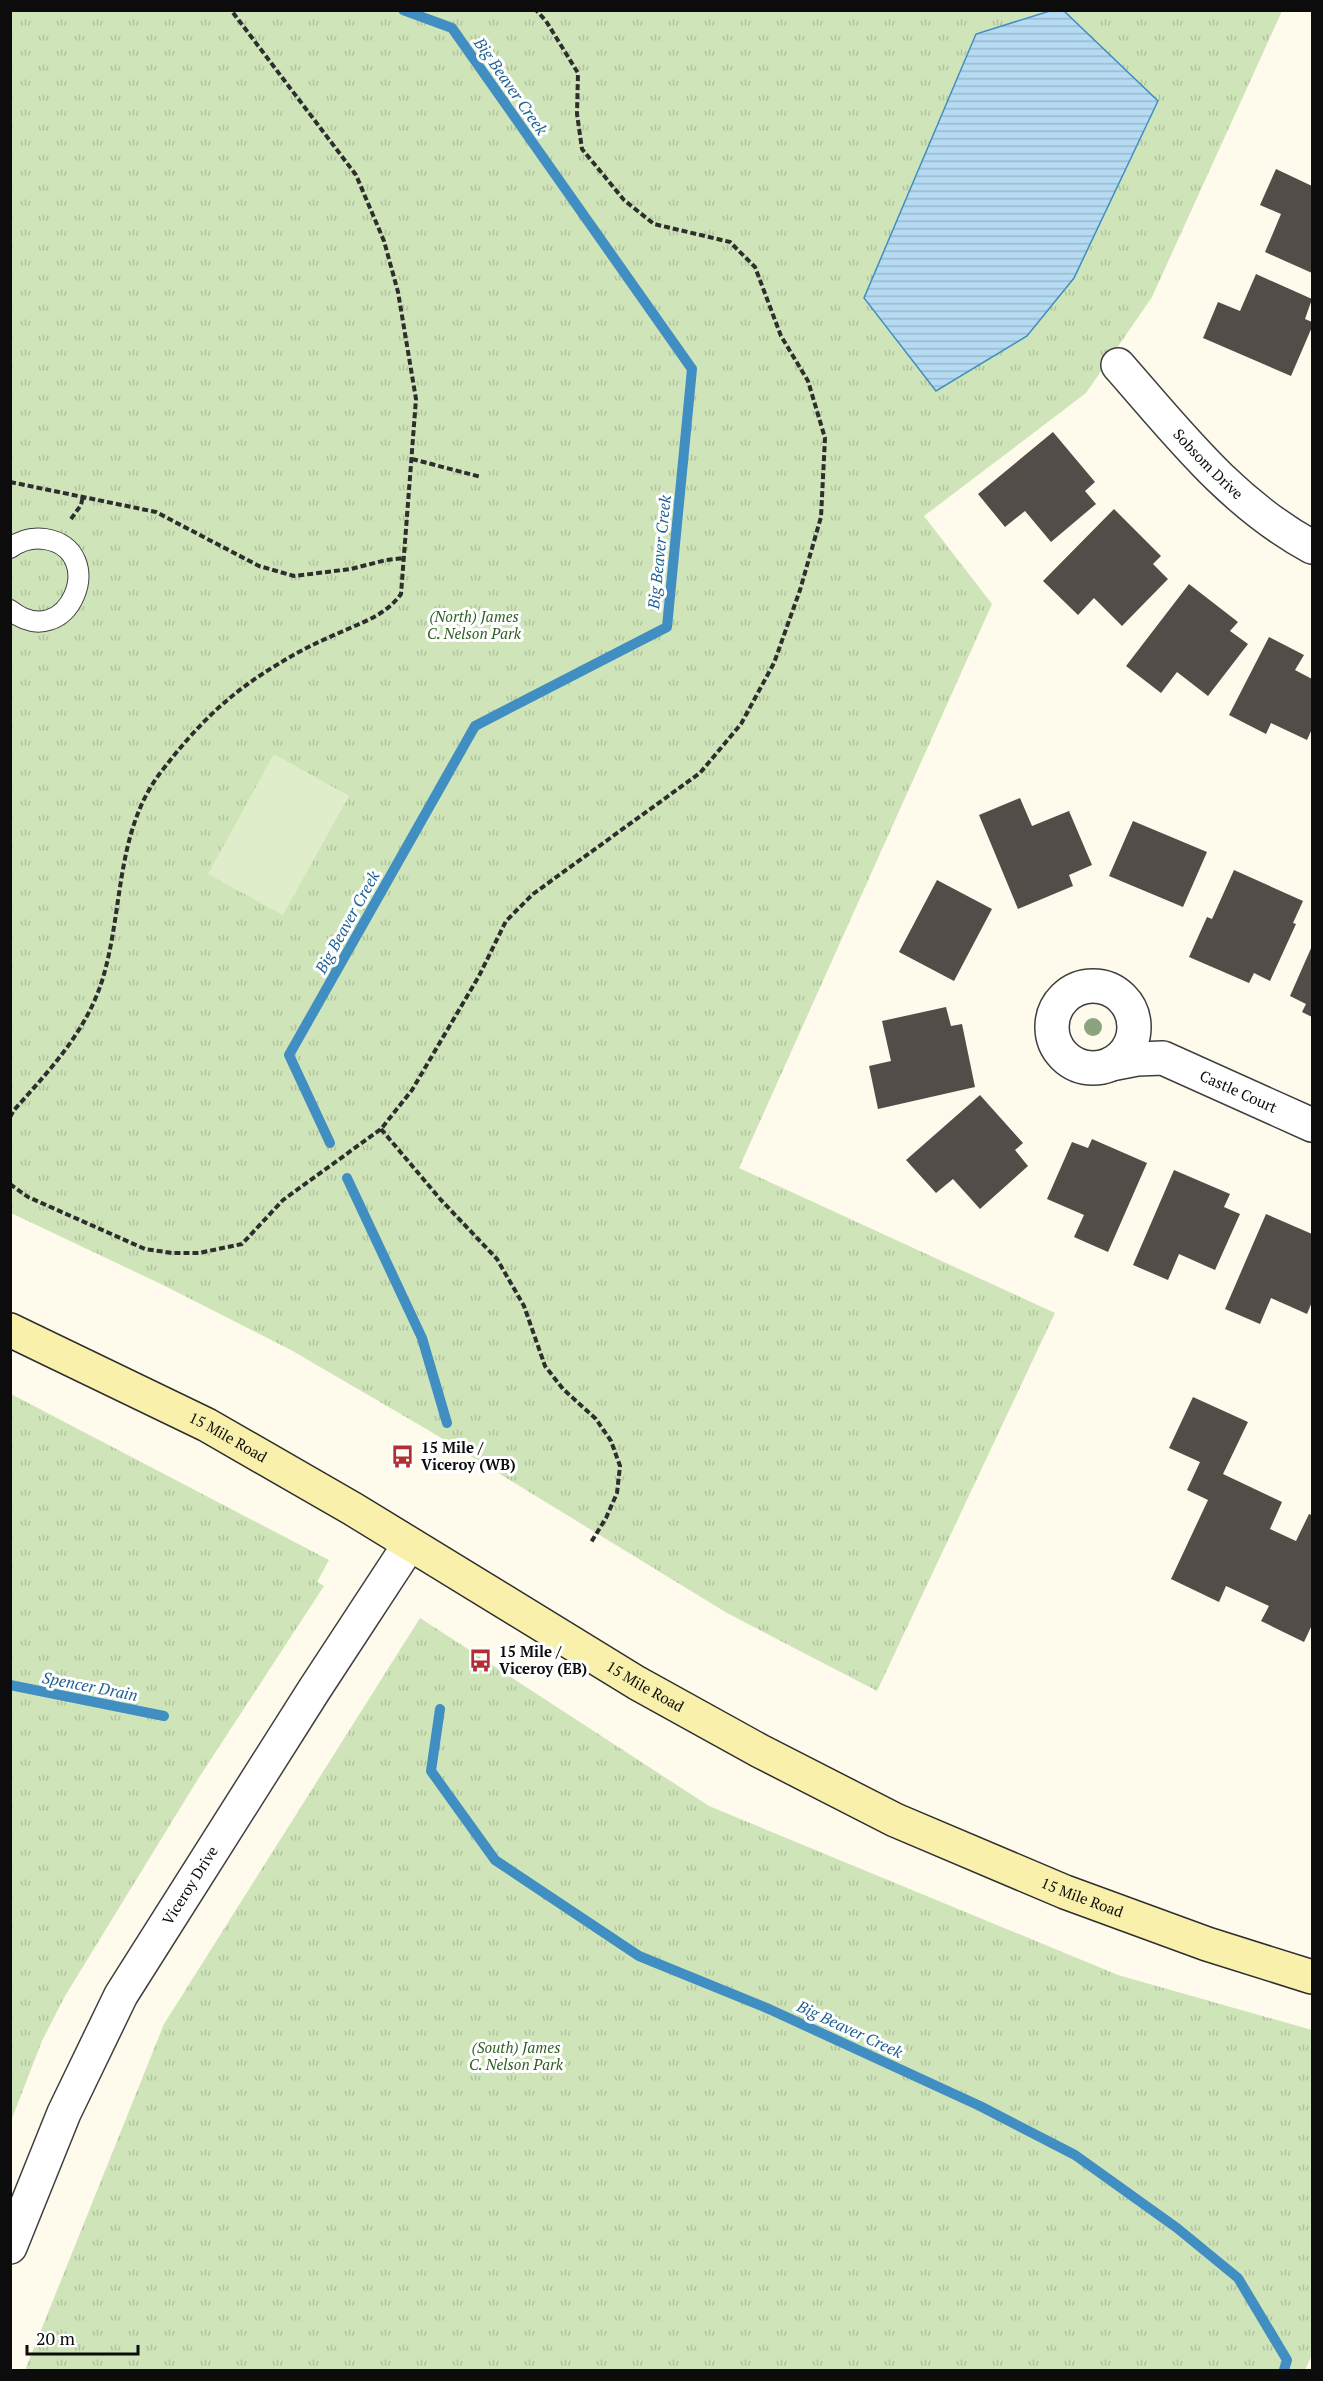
<svg xmlns="http://www.w3.org/2000/svg" width="1323" height="2381" viewBox="0 0 1323 2381" font-family="'PT Serif',serif">
<style>
.park{fill:url(#park-tufts)}
.pitch{fill:#e0edca}
.water{fill:url(#water-rules);stroke:#418ec2;stroke-width:1.5}
.lines{fill:none;stroke-linecap:round;stroke-linejoin:round}
.stream{stroke:#418ec2;stroke-width:10}
.building{fill:#534d49}
.lane-casing{stroke:#3f3f3f;stroke-width:22}
.street-casing{stroke:#3f3f3f;stroke-width:36}
.secondary-casing{stroke:#2e2e2e;stroke-width:36}
.path{stroke:#2e2e2e;stroke-width:4;stroke-dasharray:6 3;stroke-linecap:butt}
.lane{stroke:#fff;stroke-width:20}
.street{stroke:#fff;stroke-width:33}
.secondary{stroke:#f9f0ac;stroke-width:33}
.tree{fill:#8ca47d}
.labels{text-anchor:middle;stroke-width:6;stroke-linejoin:round;paint-order:stroke}
.street-label{font-size:15px;fill:#0c0c0c;stroke:#fff}
.park-label{font-size:15px;font-style:italic;fill:#2e5e22;stroke:#fff}
.poi-label{font-size:15px;font-weight:bold;fill:#0c0c0c;stroke:#fff;text-anchor:start}
.water-label{font-size:16px;font-style:italic;fill:#1f6093;stroke:#fff}
</style>
<defs>
<pattern id="park-tufts" width="24" height="20" patternUnits="userSpaceOnUse" patternTransform="scale(1.5)"><rect width="24" height="20" fill="#cfe5b9"/><path d="M3 7l-1-3M5 7V3M7 7l1-3M15 17l-1-3M17 17v-4M19 17l1-3" fill="none" stroke="#b1c39e"/></pattern>
<pattern id="water-rules" width="6" height="5" patternUnits="userSpaceOnUse" patternTransform="scale(1.5)"><rect width="6" height="5" fill="#b5daf1"/><path d="M0 2.5h6" fill="none" stroke="#9abacd"/></pattern>
</defs>
<rect width="100%" height="100%" fill="#fefaec"/>
<path class="park" d="M11 11H1282L1152 297 1086 393 924 516 992 604 739 1168 1055 1313 877 1691 727 1613 428 1430 291 1350 163 1285 11 1213Z
M11 1394 329 1560 317 1582 324 1586 198 1779 65 1996 42 2041 11 2121Z
M420 1618 709 1806 1118 1975 1312 2030V2355L1305 2370H25L164 2024Z"/>
<path class="pitch" d="M274 754 349 796 283 915 208 874Z"/>
<path class="water" d="M1053 10 1064 11 1158 101 1074 278 1027 336 936 391 864 298 976 34Z"/>
<g class="lines">
<path class="stream" d="M330 1143 289 1055 475 726 667 627 692 369 452 28 403 10
M347 1178 422 1338 447 1423
M10 1685 164 1716
M440 1709 431 1771 495 1860 639 1956 769 2009 980 2106 1075 2155 1177 2228 1238 2278 1287 2360 1284 2370"/>
</g>
<path class="building" d="M1276 169 1312 186V273L1265 252 1281 214 1260 205Z
M1256 274 1312 299 1305 319 1312 322V327L1291 376 1203 338 1218 302 1240 311Z
M1053 432 1095 482 1085 491 1096 504 1051 542 1025 511 1005 527 978 494Z
M1114 509 1161 556 1153 564 1168 579 1122 626 1094 598 1078 615 1043 581Z
M1189 584 1238 622 1230 631 1248 644 1208 696 1177 672 1161 693 1126 666Z
M1269 637 1304 655 1295 670 1312 679V729L1307 740 1271 723 1266 734 1229 715Z
M1020 798 1032 826 1069 811 1092 865 1069 875 1073 886 1018 909 979 815Z
M1133 821 1207 852 1183 907 1109 876Z
M1234 870 1303 901 1293 923 1296 924 1270 981 1254 973 1249 983 1189 957 1207 917 1212 919Z
M937 880 992 909 954 981 899 952Z
M1312 946V1017L1302 1012 1306 1004 1290 996Z
M946 1007 951 1026 962 1024 975 1087 878 1109 869 1066 891 1061 882 1021Z
M980 1095 1023 1143 1015 1150 1028 1166 980 1209 953 1179 936 1193 906 1160Z
M1092 1139 1147 1163 1108 1252 1074 1237 1084 1215 1047 1199 1072 1142 1088 1148Z
M1174 1170 1230 1194 1224 1207 1240 1214 1215 1270 1179 1254 1168 1280 1133 1265Z
M1266 1214 1312 1234V1302L1307 1314 1271 1298 1260 1324 1225 1309Z
M1193 1397 1248 1422 1223 1474 1282 1502 1270 1529 1296 1541 1309 1514 1312 1515V1625L1304 1642 1261 1621 1269 1606 1226 1586 1219 1602 1171 1579 1208 1500 1187 1490 1200 1462 1169 1448Z"/>
<g class="lines">
<defs>
<path id="lane" d="M10 548C21 540 32 537 45 539 111 550 68 656 10 610"/>
<g id="street">
<path id="s1" d="M1118 365C1178 433 1231 503 1312 547"/>
<circle cx="1093" cy="1027" r="41"/>
<path id="s2" d="M1111 1064 1137 1059 1163 1058 1312 1125"/>
<path id="s3" d="M10 2247 64 2113 121 1995 314 1690 409 1545"/>
</g>
<g id="secondary">
<path id="s4" d="M10 1330 207 1425 353 1509 637 1683 760 1751 895 1820 1065 1892 1207 1944 1312 1977"/>
</g>
</defs>
<use href="#lane" class="lane-casing"/>
<use href="#street" class="street-casing"/>
<use href="#secondary" class="secondary-casing"/>
<path class="path" d="M412 459 481 477
M10 482 156 512 259 566 294 576 351 569 386 560 404 558
M71 519 81 505 83 496
M10 1117 14 1110C49 1071 84 1034 101 984 124 914 114 833 161 772 197 725 229 693 280 663 299 651 320 641 341 632 363 622 386 615 401 594L416 399 398 292 384 241 356 175 231 10
M381 1129 441 1200 497 1259 524 1306 545 1366 563 1389 596 1419 611 1441 620 1466 617 1493 606 1518 590 1544
M10 1184 28 1197 145 1249 172 1253H199L242 1244 283 1200 381 1129 412 1090 479 976 506 921 533 894 700 773 741 724 774 663 800 590 821 517 825 438 808 381 781 336 755 267 730 242 654 224 624 200 582 149 577 114 578 73 546 21 536 10"/>
<use href="#lane" class="lane"/>
<use href="#street" class="street"/>
<use href="#secondary" class="secondary"/>
</g>
<circle class="tree" cx="1093" cy="1027" r="9"/>
<defs>
<symbol id="bus-bare" viewBox="-9 -9 18 18"><path d="M-5-6H5V4H4V6H2V4H-2V6H-4V4H-5ZM-3.5-4V0h7V-4ZM-3.5 1.2v1.5H-2V1.2ZM2 1.2v1.5H3.5V1.2Z" fill="#b02f35" stroke="#fff" stroke-width="2.5" paint-order="stroke"/></symbol>
</defs>
<g fill-rule="evenodd">
<use href="#bus-bare" x="386" y="1440" width="33" height="33"/>
<use href="#bus-bare" x="464" y="1644" width="33" height="33"/>
</g>
<g class="labels">
<g class="street-label">
<text dy="5" stroke="none"><textPath href="#s1" startOffset="134">Sobsom Drive</textPath></text>
<text dy="5" stroke="none"><textPath href="#s2" startOffset="135">Castle Court</textPath></text>
<text dy="5" stroke="none"><textPath href="#s4" startOffset="243">15 Mile Road</textPath></text>
<text dy="5" stroke="none"><textPath href="#s4" startOffset="729">15 Mile Road</textPath></text>
<text dy="5" stroke="none"><textPath href="#s3" startOffset="405">Viceroy Drive</textPath></text>
<text dy="5" stroke="none"><textPath href="#s4" startOffset="1215">15 Mile Road</textPath></text>
</g>
<g class="park-label">
<text x="474" y="622">(North) James<tspan x="474" dy="17">C. Nelson Park</tspan></text>
<text x="516" y="2053">(South) James<tspan x="516" dy="17">C. Nelson Park</tspan></text>
</g>
<g class="poi-label">
<text x="421" y="1453">15 Mile /<tspan x="421" dy="17">Viceroy (WB)</tspan></text>
<text x="499" y="1657">15 Mile /<tspan x="499" dy="17">Viceroy (EB)</tspan></text>
</g>
<g class="water-label">
<text transform="translate(511 86) rotate(55)" y="6">Big Beaver Creek</text>
<text transform="translate(659 552) rotate(-84)" y="6">Big Beaver Creek</text>
<text transform="translate(347 922) rotate(-61)" y="6">Big Beaver Creek</text>
<text transform="translate(90 1686) rotate(11)" y="6">Spencer Drain</text>
<text transform="translate(850 2029) rotate(25)" y="6">Big Beaver Creek</text>
</g>
</g>
<rect width="1323" height="2381" fill="none" stroke="#0c0c0c" stroke-width="24"/>
<path d="M27 2345v9h111v-9" fill="none" stroke="#0c0c0c" stroke-width="3"/>
<text x="36" y="2345" font-size="18" fill="#0c0c0c" stroke="#ffffff" stroke-width="4.5" paint-order="stroke">20 m</text>
</svg>
